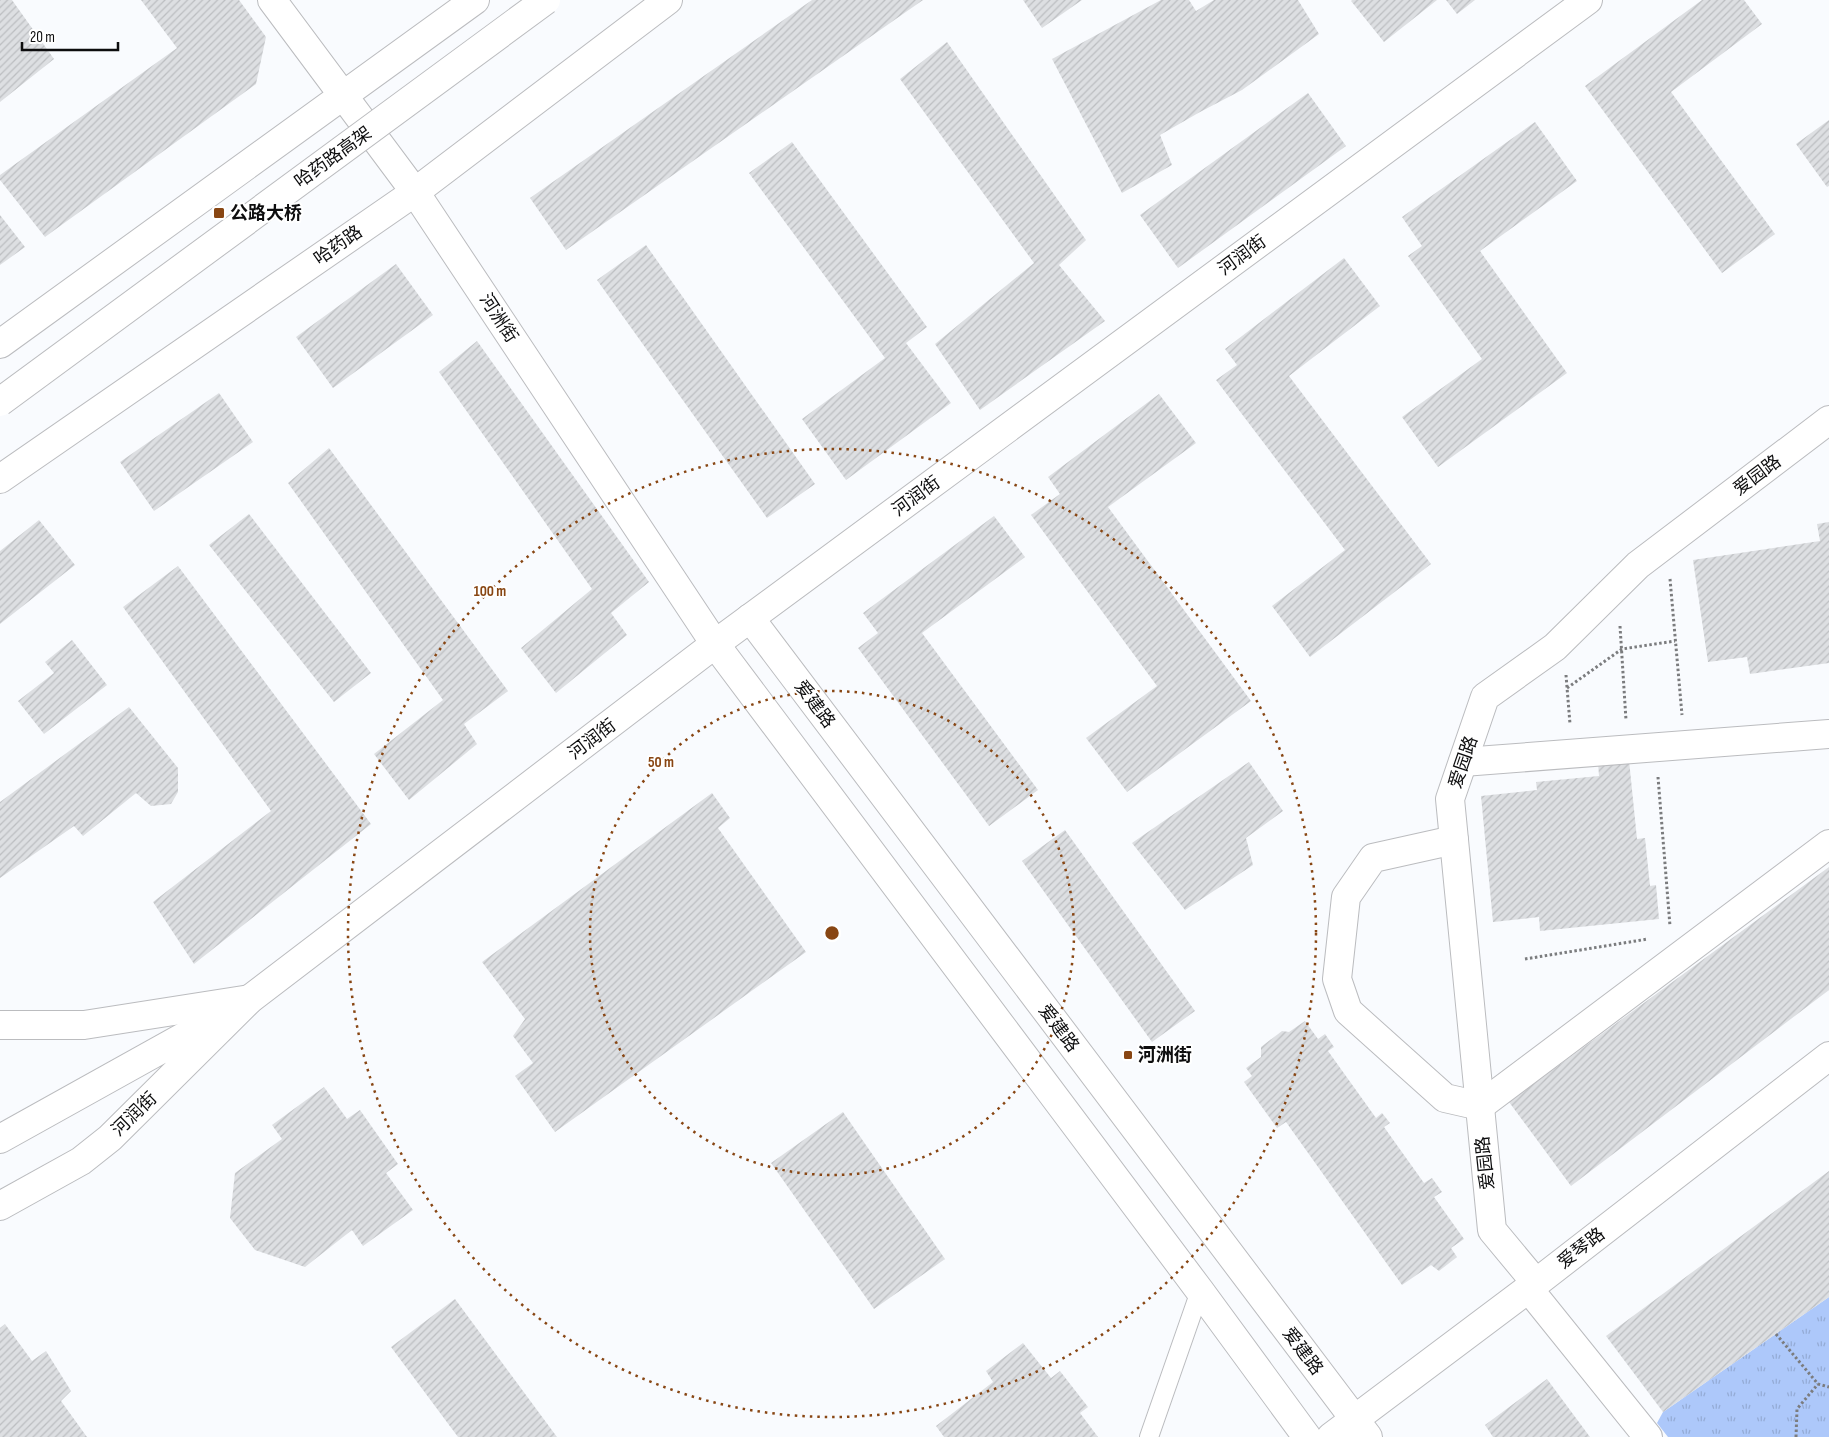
<svg xmlns="http://www.w3.org/2000/svg" width="1829" height="1437" viewBox="0 0 1829 1437" font-family="'Sofia Sans Condensed','Noto Sans SC',sans-serif">
<style>
.park{fill:url(#park-tufts)}
.building{fill:url(#building-hatch)}
.lines{fill:none;stroke-linecap:round;stroke-linejoin:round}
.lane-casing{stroke:#bbbcbf;stroke-width:20}
.street-casing{stroke:#bbbcbf;stroke-width:30}
.secondary-casing{stroke:#bbbcbf;stroke-width:30}
.highway-casing{stroke:#bbbcbf;stroke-width:30}
.path{stroke:#7b7c7e;stroke-width:3;stroke-dasharray:2.5 2.5;stroke-linecap:butt}
.lane{stroke:#fff;stroke-width:18}
.street{stroke:#fff;stroke-width:28}
.secondary{stroke:#fff;stroke-width:28}
.highway{stroke:#fff;stroke-width:28}
.highway-bridge-casing{stroke:#bbbcbf;stroke-width:30;stroke-linecap:butt}
.highway-bridge{stroke:#fff;stroke-width:28}
.ring{fill:none;stroke:#884613;stroke-width:2.5;stroke-dasharray:2.5 5}
.poi-dot{fill:#884613;stroke:#fff;stroke-width:2}
.labels{text-anchor:middle;stroke-width:4;stroke-linejoin:round;paint-order:stroke}
.street-label{font-size:18px;fill:#0d0d0e;stroke:#fff}
.poi-label{font-size:18px;font-weight:bold;fill:#0d0d0e;stroke:#fff;text-anchor:start}
.centre{fill:#884613;stroke:#fff;stroke-width:2.5}
.ring-label{font-size:15px;text-anchor:middle;font-weight:bold;fill:#884613;stroke:#fff;stroke-width:4;stroke-linejoin:round;paint-order:stroke}
</style>
<defs>
<pattern id="park-tufts" width="24" height="20" patternUnits="userSpaceOnUse" patternTransform="scale(1.25)"><rect width="24" height="20" fill="#adc8fa"/><path d="M3 7l-1-3M5 7V3M7 7l1-3M15 17l-1-3M17 17v-4M19 17l1-3" fill="none" stroke="#94abd5"/></pattern>
<pattern id="building-hatch" width="6" height="6" patternUnits="userSpaceOnUse" patternTransform="scale(1.25)"><rect width="6" height="6" fill="#dddfe2"/><path d="M-1 1l2-2M0 6l6-6M5 7l2-2" fill="none" stroke="#bcbec1"/></pattern>
</defs>
<rect width="100%" height="100%" fill="#f9fbfe"/>
<path class="park" d="M1829 1297V1437H1668L1657 1423 1663 1412Z"/>
<path class="building" d="M0 0H12L54 59 0 102Z
M141 0H239L266 37 256 84 45 237 0 180V175L177 48Z
M812 0H923L566 250 530 198Z
M1023 0H1082L1042 28Z
M1161 0H1189L1196 11 1214 0H1298L1319 34 1242 90 1200 112 1160 135 1172 165 1122 193 1052 59Z
M1352 0H1437L1384 42 1351 1Z
M1446 0H1475L1457 14Z
M1702 0H1744L1762 24 1671 92 1775 234 1722 273 1585 86Z
M947 42 1086 240 1059 265 1105 321 980 410 935 344 1034 263 900 79Z
M1308 93 1346 146 1178 268 1140 215Z
M1829 120V186L1827 187 1796 144Z
M1535 122 1577 181 1480 251 1567 373 1438 467 1402 417 1482 359 1408 256 1422 246 1402 217Z
M792 142 927 327 906 343 951 403 846 480 802 419 885 358 749 173Z
M0 215 25 247 0 265Z
M646 245 815 484 767 518 597 280Z
M1344 258 1380 306 1289 376 1431 564 1310 657 1272 606 1345 550 1216 380 1237 365 1225 349Z
M396 264 433 315 333 388 296 337Z
M477 341 649 582 611 613 627 635 556 693 521 648 592 589 439 372Z
M219 393 253 442 154 511 120 462Z
M1159 394 1196 443 1108 507 1251 701 1127 792 1086 738 1157 686 1031 515 1060 494 1048 477Z
M329 448 508 691 464 724 477 744 409 800 374 754 443 700 288 483Z
M249 514 371 673 334 702 209 545Z
M994 516 1025 557 922 633 1038 790 989 826 858 648 878 633 863 613Z
M39 520 75 565 0 624V551Z
M1829 522V663L1750 674 1747 657 1708 662 1693 560 1820 541 1817 524Z
M178 566 371 824 194 964 153 902 271 811 123 607Z
M72 640 107 685 44 734 18 701 54 673 45 662Z
M129 707 178 768V792L171 804 151 806 136 793 83 836 74 826 0 878V802Z
M1629 760 1637 839 1645 838 1650 886 1656 885 1659 919 1540 931 1539 917 1493 922 1481 796 1537 790 1536 782 1599 776 1598 763Z
M1249 762 1283 811 1246 838 1253 865 1185 910 1132 843Z
M712 793 730 818 718 828 806 952 555 1132 515 1076 533 1063 513 1036 525 1019 482 962Z
M1065 830 1195 1011 1152 1042 1022 861Z
M1829 867V990L1571 1186 1509 1102Z
M1305 1021 1318 1039 1325 1034 1334 1047 1328 1051 1376 1118 1382 1113 1390 1123 1384 1127 1424 1183 1432 1178 1442 1192 1434 1197 1464 1239 1451 1248 1457 1257 1439 1271 1431 1265 1402 1285 1286 1122 1277 1128 1244 1082 1252 1076 1246 1068 1261 1057V1047L1282 1031 1289 1032Z
M324 1087 347 1119 360 1110 398 1164 386 1173 413 1210 363 1246 352 1230 305 1267 255 1250 230 1218 235 1173 282 1139 272 1125Z
M843 1112 945 1259 874 1309 771 1163Z
M1829 1171V1297L1663 1412 1606 1336Z
M455 1299 557 1437H458L391 1347Z
M5 1324 32 1361 46 1351 71 1391 61 1401 87 1437H0V1328Z
M1023 1343 1051 1378 1060 1371 1088 1407 1080 1413 1098 1437H944L936 1426 993 1382 986 1371Z
M1547 1379 1590 1437H1493L1485 1425Z"/>
<g class="lines">
<defs>
<path id="lane" d="M1149 1437 1200 1291"/>
<path id="street" d="M1463 762 1829 734
M1454 840 1373 858 1346 897 1337 979 1348 1011 1445 1098 1480 1106 1829 844
M0 1025H84L250 999
M1528 1288 1648 1437"/>
<path id="secondary" d="M272 0 415 192 715 644 1200 1291 1307 1437
M750 618 1368 1437
M1536 1283 1492 1230 1450 799 1485 697 1555 647 1638 565 1829 420
M1331 1437 1536 1283 1829 1056"/>
<path id="highway" d="M0 344 475 0
M0 479 415 192 668 0
M0 1139 221 1016
M0 1206 81 1161 110 1138 250 999 715 644 1588 0"/>
</defs>
<use href="#lane" class="lane-casing"/>
<use href="#street" class="street-casing"/>
<use href="#secondary" class="secondary-casing"/>
<use href="#highway" class="highway-casing"/>
<path class="path" d="M1670 579 1682 715
M1620 626 1626 720
M1566 675 1570 724
M1567 688 1622 649 1675 641
M1658 777 1670 926
M1525 959 1648 939
M1776 1334 1818 1384 1829 1387
M1796 1437 1797 1409 1818 1384"/>
<use href="#lane" class="lane"/>
<use href="#street" class="street"/>
<use href="#secondary" class="secondary"/>
<use href="#highway" class="highway"/>
<defs>
<path id="highway-bridge" d="M0 402 546 0"/>
</defs>
<use href="#highway-bridge" class="highway-bridge-casing"/>
<use href="#highway-bridge" class="highway-bridge"/>
</g>
<g class="ring">
<circle cx="832" cy="933" r="242"/>
<circle cx="832" cy="933" r="484"/>
</g>
<g class="poi-dot">
<rect x="213" y="207" width="12" height="12" rx="2.5"/>
<rect x="1123" y="1050" width="10" height="10" rx="2.5"/>
</g>
<g class="labels">
<g class="street-label">
<text transform="translate(333 157) rotate(-36)" y="6">哈药路高架</text>
<text transform="translate(338 245) rotate(-35)" y="6">哈药路</text>
<text transform="translate(1242 255) rotate(-36)" y="6">河润街</text>
<text transform="translate(499 318) rotate(57)" y="6">河洲街</text>
<text transform="translate(1757 475) rotate(-37)" y="6">爱园路</text>
<text transform="translate(916 496) rotate(-36)" y="6">河润街</text>
<text transform="translate(815 704) rotate(53)" y="6">爱建路</text>
<text transform="translate(592 739) rotate(-37)" y="6">河润街</text>
<text transform="translate(1463 762) rotate(-71)" y="6">爱园路</text>
<text transform="translate(1059 1028) rotate(53)" y="6">爱建路</text>
<text transform="translate(134 1114) rotate(-44)" y="6">河润街</text>
<text transform="translate(1485 1163) rotate(-96)" y="6">爱园路</text>
<text transform="translate(1581 1248) rotate(-38)" y="6">爱琴路</text>
<text transform="translate(1303 1351) rotate(53)" y="6">爱建路</text>
</g>
<g class="poi-label">
<text x="230" y="219">公路大桥</text>
<text x="1138" y="1061">河洲街</text>
</g>
</g>
<circle cx="832" cy="933" r="8" class="centre"/>
<g class="ring-label">
<text x="490" y="596">100 m</text>
<text x="661" y="767">50 m</text>
</g>
<path d="M22 42v8h96v-8" fill="none" stroke="#0d0d0e" stroke-width="2.5"/>
<text x="30" y="42" font-size="15" fill="#0d0d0e" stroke="#ffffff" stroke-width="4" paint-order="stroke">20 m</text>
</svg>
